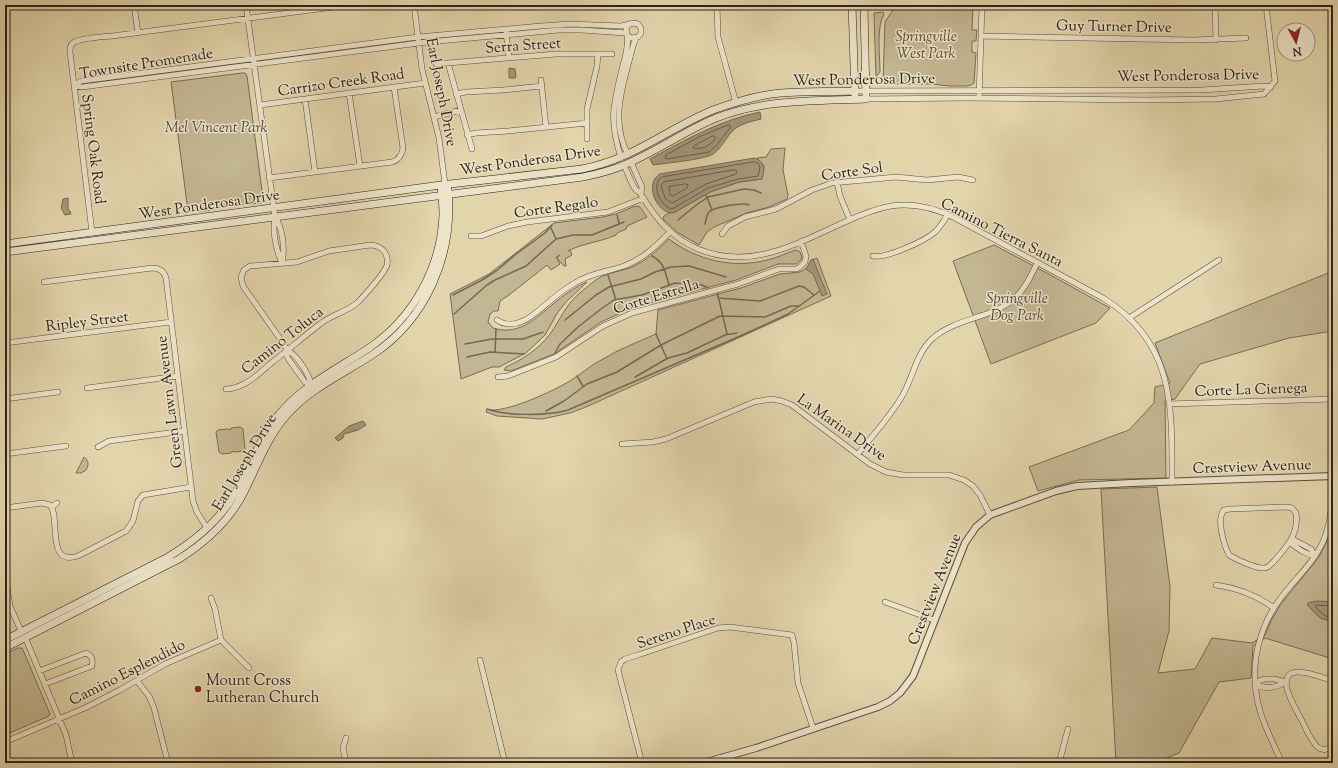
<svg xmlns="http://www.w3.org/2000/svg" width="1338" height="768" viewBox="0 0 1338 768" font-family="'Sorts Mill Goudy',serif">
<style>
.green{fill:#c3b692;stroke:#786c56}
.water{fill:#a49879;stroke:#746953}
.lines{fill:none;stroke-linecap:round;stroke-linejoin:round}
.shore{stroke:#685e49;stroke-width:1}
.stream{stroke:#746953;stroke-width:1.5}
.minor-casing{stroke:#5a4f3e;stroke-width:6}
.tertiary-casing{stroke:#5a4f3e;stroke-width:8}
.secondary-casing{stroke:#2d2319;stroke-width:8}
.minor{stroke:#ece3c8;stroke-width:5}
.tertiary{stroke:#ece3c8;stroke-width:6}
.secondary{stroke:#ece3c8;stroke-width:7}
.poi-dot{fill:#8f2418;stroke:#ece3c8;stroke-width:1.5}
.labels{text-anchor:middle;stroke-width:3;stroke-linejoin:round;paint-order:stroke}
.street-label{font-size:15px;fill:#2d2319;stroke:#ece3c8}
.park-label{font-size:15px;font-style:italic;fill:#524837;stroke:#ece3c8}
.poi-label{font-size:15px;fill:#2d2319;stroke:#ece3c8;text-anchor:start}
</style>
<rect width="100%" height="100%" fill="#e2d4ab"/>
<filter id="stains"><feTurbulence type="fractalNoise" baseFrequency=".005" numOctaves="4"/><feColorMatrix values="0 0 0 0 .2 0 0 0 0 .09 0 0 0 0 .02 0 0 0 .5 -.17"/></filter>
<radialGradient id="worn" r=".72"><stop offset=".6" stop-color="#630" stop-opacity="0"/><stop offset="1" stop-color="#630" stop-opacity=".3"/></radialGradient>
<path class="green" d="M896 5H973L972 30H977L976 41H972V52L976 53 974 83 971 85 967 86H949L932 84H883L885 22Z
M883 12 884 14C876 28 880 56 880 72L876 77 874 13Z
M242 73H245L247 76 263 198 262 203 227 206 206 211H188L171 82Z
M785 148 783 170 788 195 787 199 769 207 747 213 714 227 707 232 699 245 677 232 663 219 664 216 669 213 675 212 710 192 739 182 762 179 764 166 757 158 766 157 771 149Z
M635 206 640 207 647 217 627 226 626 229 617 233 616 235C601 242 583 243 568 251L570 250 572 255 565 259 566 266H564L557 258 560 255 556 257 560 264 551 270 547 265 509 295 500 301 498 311H494L490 314 488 322 493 328C521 337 539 315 558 300 567 293 577 286 587 282L567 301 558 312 545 335 526 353 499 367H492L461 379 450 294 489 274 554 223 603 217 616 214Z
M669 239C697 260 732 269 767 260 777 258 786 253 796 250L800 252 802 257 800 261 796 264H778L736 280 631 308 601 322 554 354 511 371 504 370 506 367C523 359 538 350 550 334 561 319 565 305 581 292 588 287 597 277 606 275 617 271 627 270 638 264 650 258 659 248 669 239Z
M994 245 1045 272 1110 308 1096 323 991 364 953 261Z
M817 258 831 296 586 407 570 413 542 419 497 416 486 412 487 409C503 415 555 390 570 381 581 374 591 365 603 359 619 349 638 342 656 334L658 310 741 288 780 274 800 272 807 268 811 260Z
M1333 271V331L1289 338 1200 364 1175 399 1165 401 1166 478 1079 480 1038 491 1029 467 1129 430 1154 403 1155 387 1170 383 1155 343Z
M240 427 243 429 245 449 244 451 234 452 232 451 231 453 222 454 219 452 216 432 218 430 228 429 230 430 231 428Z
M84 457C89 461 89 465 86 470L81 473H76Z
M1157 487 1170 587 1169 631 1158 673 1195 669 1212 638 1252 643 1265 635 1272 619 1281 604 1319 557 1326 543 1332 526 1333 532V659L1265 638 1253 646 1251 678 1219 682 1179 753 1154 763H1116L1101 489Z
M17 648H22L23 650 50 714 49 716 5 735V655Z"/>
<path class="water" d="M509 68 515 69 516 77 515 78H509Z
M760 112 761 119C749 122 737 124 729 135 724 142 720 149 713 154 703 160 666 163 653 165L650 159C685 140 720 120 760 112Z
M754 158C765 161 765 170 762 179L739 182 710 192 673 213C656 213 644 183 660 174Z
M68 198V209L70 211 71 214 65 215C60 207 61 208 63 199Z
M813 259 827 294 822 296 813 274 806 269 811 260Z
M363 421 366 425 358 430 344 434 343 438 338 441 335 438 349 426Z
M1317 601 1333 602V622L1320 618 1308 606V603Z"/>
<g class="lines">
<path class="shore" d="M728 125H730V128L716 146 709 152 667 159 665 158 666 155 699 137Z
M713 136 715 137V139C710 146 702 150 693 148L694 146Z
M754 162 758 163 760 167 758 176 738 179 708 188 672 209C660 206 650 185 662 177Z
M735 170 737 172 736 174 706 184 672 203 665 198 661 185 664 182Z
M686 184 688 185 687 188 673 196 670 195 669 189V187Z
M1333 606 1317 605 1315 607 1325 616 1333 618"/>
<path class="stream" d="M706 195 712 210
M617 215 619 223
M678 220 695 206 708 197 744 189 754 190 761 193
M705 224C706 220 706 216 709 212 714 207 743 202 749 205
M551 228 556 239
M652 256C665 263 665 272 669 285
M608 275 616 300
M717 291 727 334
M453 295 482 280 496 271 515 255 545 233 552 225
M718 298 760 301 799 286 804 287 814 295
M454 314 487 285 495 280 526 266 556 239 573 235H592L624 222
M565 320 596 295 609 287 641 279 655 272 671 267 689 266 726 277
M656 334 667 359
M465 344 492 339H523L543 332
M495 352 496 329
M555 353 560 344 578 327 601 309 614 300 642 295 675 283 702 285 708 288
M467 357 490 352 524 354
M577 376 583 386
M635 377 668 358 687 353 725 335 737 333
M487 409C506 416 548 416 568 410L738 337 788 314 820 291
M546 411 564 401 587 384 617 372 661 345 720 316 765 317 791 306H800"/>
<defs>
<path id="minor" d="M134 5 138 33
M246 5 275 217C272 231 276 250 282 263
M414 5 422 69 439 138 445 184
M717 5 718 37 736 103
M1215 5 1216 40
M506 32 509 58
M981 36 1194 40 1246 38
M448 63 472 149
M436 64 556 54H612
M541 80 546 127
M74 85 81 81 418 37 541 26 570 24 621 26 634 23 638 24 641 28V33L638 37 631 38 627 35 626 28 629 24
M74 85 82 87 427 42 559 30H581L626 33
M855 91 1201 90 1264 86 1271 87
M349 93 360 166
M456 94 466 92 503 90 542 86
M979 98 982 5
M305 99 315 172
M866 99 966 98 1145 100 1216 99 1264 94 1275 81 1266 5
M260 105 425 83
M434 117 461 110
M467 135 476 133 508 131 587 123
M587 139V109L597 66 598 54
M628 155C609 119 624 83 633 46L636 38
M621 158C609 120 613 106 622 69 625 58 629 46 627 35
M631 162 642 187 641 194
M624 165C628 173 631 184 636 190 638 192 641 193 642 196 656 219 672 238 698 249 752 271 797 243 845 222 860 215 874 209 891 206 913 203 935 208 955 218L1103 298C1175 342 1172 407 1172 482
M269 178 392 162C399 160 402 155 403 148L394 87
M837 182 840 196 850 220
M275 217C283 229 285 249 282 263
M92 232 70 52C70 48 70 45 73 43 79 38 103 37 112 36L349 5
M722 234 728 226 745 217 776 209 812 190 832 183 896 177 927 180 958 177 973 180
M471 236H481L508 226 527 222 608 212 644 198
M873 256C885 259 925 241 935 232 940 227 944 221 948 214
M44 282 152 268C159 268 164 271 166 278L193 501 197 512 207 528
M1129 318 1219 260
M497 320C506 326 514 325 523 321 534 316 541 308 550 301 558 294 566 288 575 283 590 273 607 272 624 266 643 259 656 246 670 232
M5 343 171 322
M498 377 508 376 556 357 603 326 632 313 738 284 779 269H796L800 267 805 262 806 256 801 241
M87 388 178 376
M226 389C233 389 238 387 244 384 254 379 262 371 270 364 287 351 303 337 320 324 331 315 346 312 357 303 363 297 385 273 387 265 388 260 387 255 384 251 380 247 376 245 370 245L329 251 297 262 250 266 244 270 241 277 243 286 283 343 287 350V356L289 360 305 382 311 385C310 375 296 354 287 350
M5 399 58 392
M1169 404 1333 399
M622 444 653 442 666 439 754 402 771 399 782 401 792 405 870 464 886 472 903 475H949L964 480 973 486 980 495 990 515
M98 447 109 441 184 431
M5 454 66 446
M858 454C872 436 889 418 901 398 913 379 915 355 932 339 955 318 990 319 1014 299 1025 289 1031 276 1037 263
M52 507 57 503
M1287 507 1292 508 1296 513C1299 533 1288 545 1276 559 1272 563 1269 568 1264 568 1257 569 1235 559 1229 555 1224 545 1216 519 1224 510L1230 509Z
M5 508 42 503 50 505C61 517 45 567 78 556L126 531 133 521 138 501 143 495 191 487
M1292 540V544C1300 550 1305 554 1315 556
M1292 540H1294L1311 549 1315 556
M5 574 10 606 21 631
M1216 585C1238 588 1256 595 1274 608
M885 602 934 620
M25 637 66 735 72 763
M221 640 249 668
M480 660 505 763
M39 671 86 653C92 656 93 659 92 666L45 684
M1265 679H1274L1286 682C1277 687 1265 690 1255 684L1261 680Z
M137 681 149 696 154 708 168 763
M1333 681C1324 678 1307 671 1297 672 1273 674 1296 709 1301 719 1305 726 1312 744 1319 748 1324 751 1328 749 1333 746
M346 738 343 748 346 763
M5 742 87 707 120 690 165 664 221 640 215 609 211 598
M5 754 8 763
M239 761 240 763
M642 763 618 670 621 662 625 659 638 655 718 628 730 627 792 635 794 643 798 683 813 728
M1059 763 1068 729
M1282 763C1273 742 1261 721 1257 698 1250 662 1260 624 1283 595 1297 577 1313 563 1323 542 1332 521 1333 499 1331 476"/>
<path id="tertiary" d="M703 763 756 748 878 707 890 701 900 693 913 676 965 543 976 527 990 515 1056 491 1077 486 1131 483 1333 476"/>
<path id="secondary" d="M852 5 855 95
M5 244 441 185 582 169C634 159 667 129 713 110 735 102 758 95 781 93 806 91 830 92 855 91
M5 252 583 177C597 174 611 171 624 165 656 152 684 131 716 118 764 99 815 101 866 99L864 5
M5 640 168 557C198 539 226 514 241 483 254 457 262 434 281 412 305 384 339 368 369 348 413 318 441 268 443 215 443 205 442 195 441 185
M5 648 179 559C206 542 231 519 245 490 258 464 267 438 286 416 309 389 343 374 372 355 427 319 454 254 448 190"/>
</defs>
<use href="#minor" class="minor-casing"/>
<use href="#tertiary" class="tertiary-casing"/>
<use href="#secondary" class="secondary-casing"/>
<use href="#minor" class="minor"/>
<use href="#tertiary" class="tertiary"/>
<use href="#secondary" class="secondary"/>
</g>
<circle class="poi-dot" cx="198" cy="689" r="4"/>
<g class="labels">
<g class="street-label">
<text transform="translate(1114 26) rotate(1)" y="5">Guy Turner Drive</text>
<text transform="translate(523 45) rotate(-4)" y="5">Serra Street</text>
<text transform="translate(146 63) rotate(-9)" y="5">Townsite Promenade</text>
<text transform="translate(1188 75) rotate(-1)" y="5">West Ponderosa Drive</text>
<text transform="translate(864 79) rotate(-1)" y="5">West Ponderosa Drive</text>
<text transform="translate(341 82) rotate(-8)" y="5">Carrizo Creek Road</text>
<text transform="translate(442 92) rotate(79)" y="5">Earl Joseph Drive</text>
<text transform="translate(94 149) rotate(83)" y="5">Spring Oak Road</text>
<text transform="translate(530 160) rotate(-8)" y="5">West Ponderosa Drive</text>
<text transform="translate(852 171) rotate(-8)" y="5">Corte Sol</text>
<text transform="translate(209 204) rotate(-8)" y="5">West Ponderosa Drive</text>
<text transform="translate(556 207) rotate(-8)" y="5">Corte Regalo</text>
<text transform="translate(1002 232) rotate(27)" y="5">Camino Tierra Santa</text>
<text transform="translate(656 296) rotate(-17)" y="5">Corte Estrella</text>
<text transform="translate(87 321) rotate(-7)" y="5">Ripley Street</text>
<text transform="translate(282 340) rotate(-38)" y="5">Camino Toluca</text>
<text transform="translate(1251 389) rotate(-2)" y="5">Corte La Cienega</text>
<text transform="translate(169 402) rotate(-97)" y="5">Green Lawn Avenue</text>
<text transform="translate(842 427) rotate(35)" y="5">La Marina Drive</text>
<text transform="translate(244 462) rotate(-59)" y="5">Earl Joseph Drive</text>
<text transform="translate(1252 466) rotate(-2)" y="5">Crestview Avenue</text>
<text transform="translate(934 589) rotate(-68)" y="5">Crestview Avenue</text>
<text transform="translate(676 631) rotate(-18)" y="5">Sereno Place</text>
<text transform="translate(127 672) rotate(-27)" y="5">Camino Esplendido</text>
</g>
<g class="park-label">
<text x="926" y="41">Springville<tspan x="926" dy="17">West Park</tspan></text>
<text x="216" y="132">Mel Vincent Park</text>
<text x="1017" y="303">Springville<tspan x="1017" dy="17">Dog Park</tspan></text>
</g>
<g class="poi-label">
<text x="206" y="685">Mount Cross<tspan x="206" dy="17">Lutheran Church</tspan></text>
</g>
</g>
<rect width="1338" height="768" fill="none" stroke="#e2d4ab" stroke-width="20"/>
<rect x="6" y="6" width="1326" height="756" fill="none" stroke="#2d2319" stroke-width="2"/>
<rect x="10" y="10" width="1318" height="748" fill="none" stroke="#2d2319"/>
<g transform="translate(1296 42) rotate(173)"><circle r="19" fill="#ece3c8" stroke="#a09682"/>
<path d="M0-3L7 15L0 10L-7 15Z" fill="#8f2418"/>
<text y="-6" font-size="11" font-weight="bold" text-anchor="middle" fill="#2d2319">N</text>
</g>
<rect width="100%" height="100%" filter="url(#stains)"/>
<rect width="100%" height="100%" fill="url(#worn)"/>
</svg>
